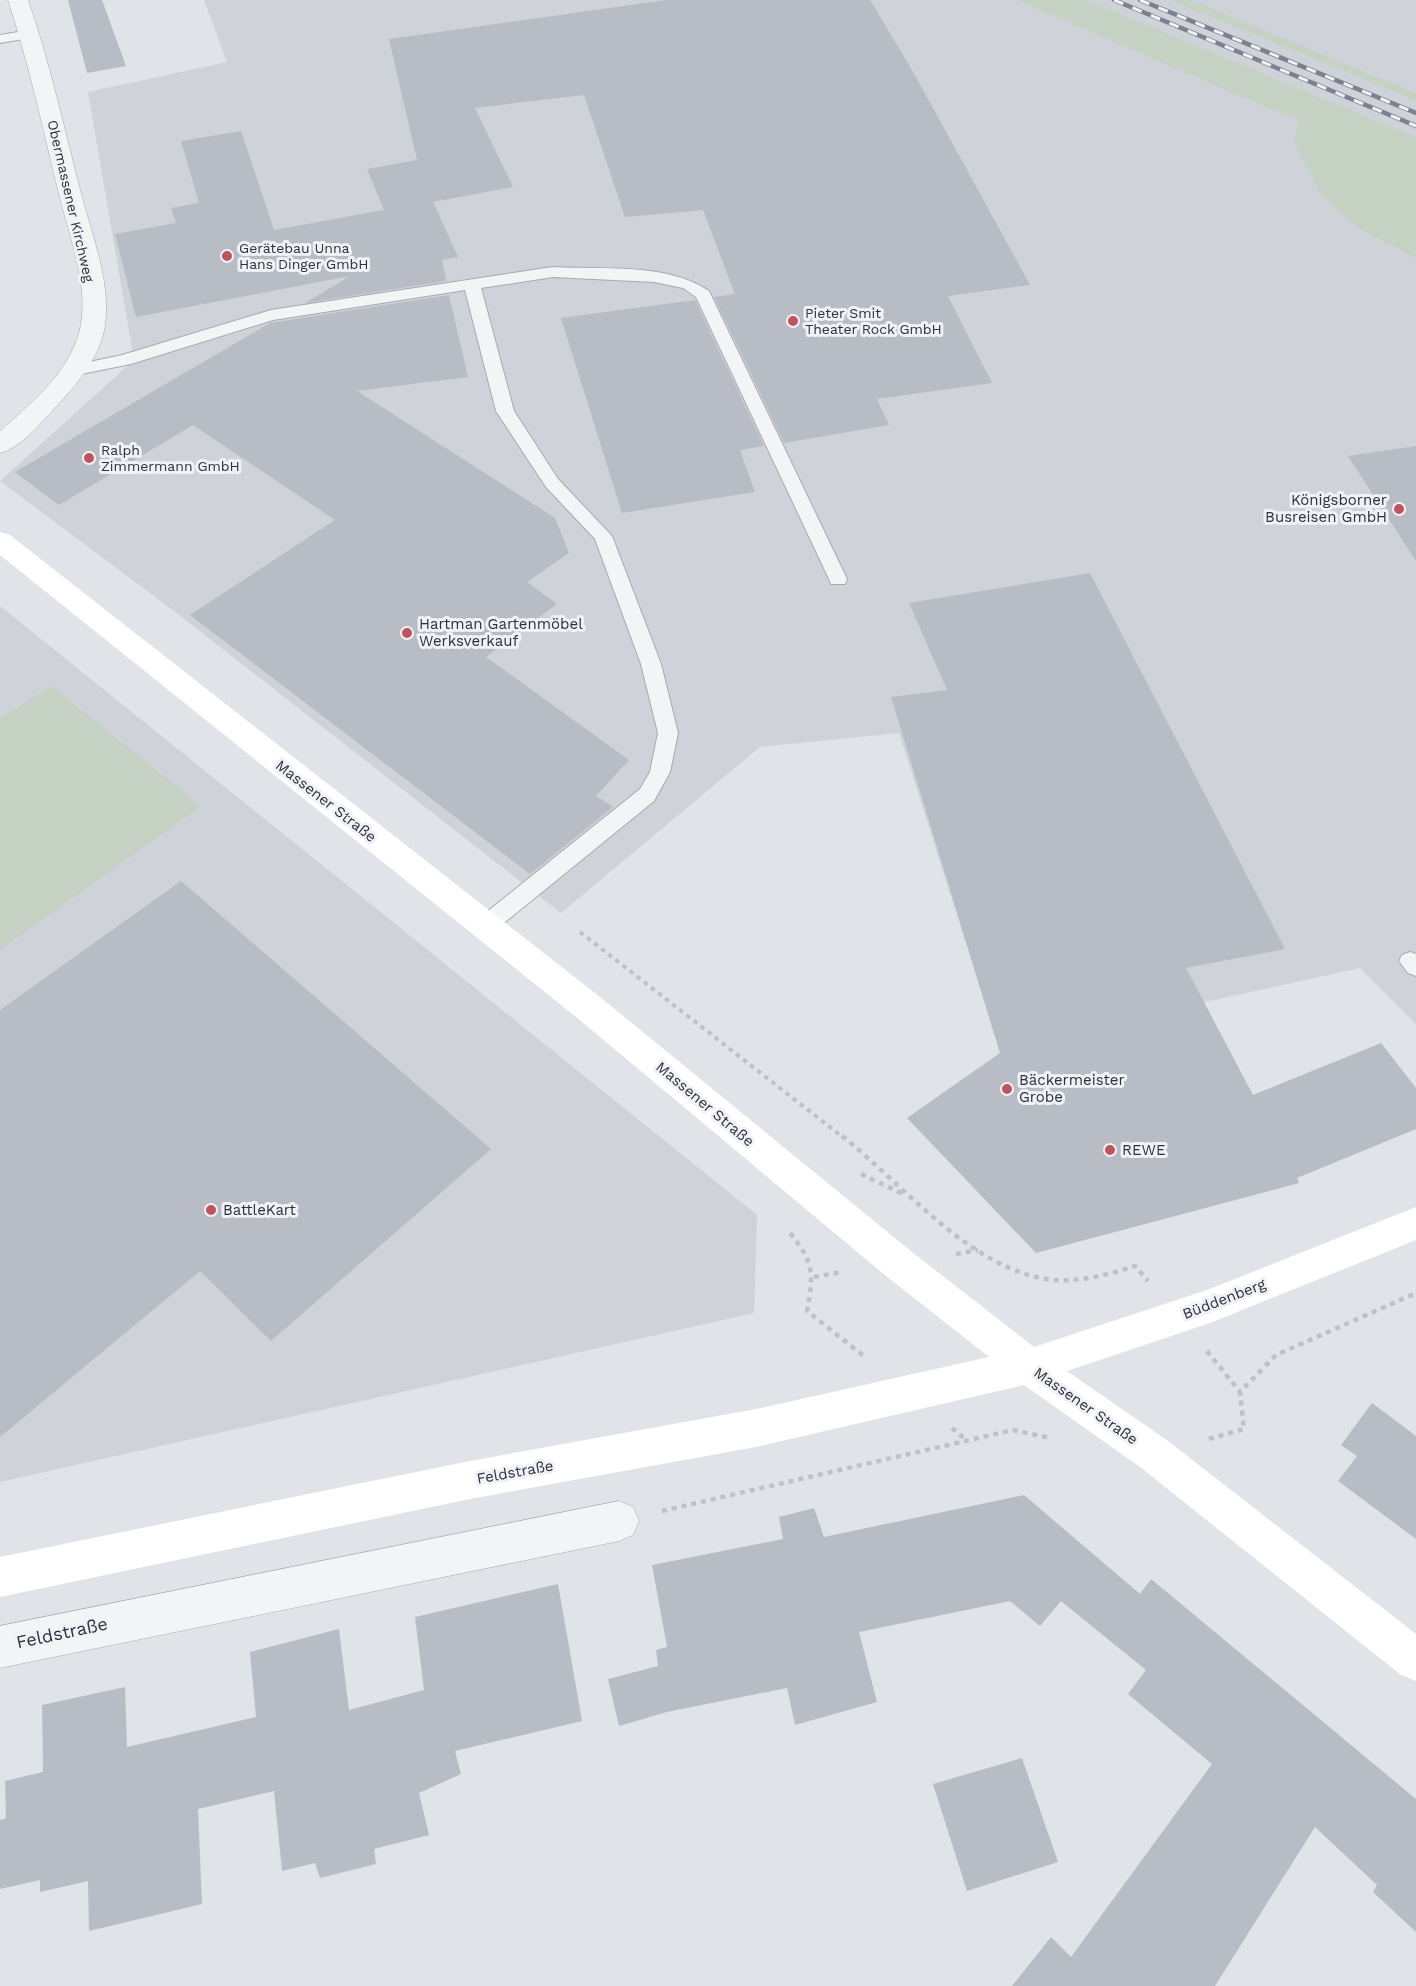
<svg xmlns="http://www.w3.org/2000/svg" width="1416" height="1986" viewBox="0 0 1416 1986" font-family="'Work Sans',sans-serif">
<style>
.built{fill:#cfd2d9}
.green{fill:#c5d1c2}
.building{fill:#b8bcc4}
.lines{fill:none;stroke-linecap:round;stroke-linejoin:round}
.lane-casing{stroke:#a6aab1;stroke-width:2}
.street-casing{stroke:#a6aab1;stroke-width:1}
.path-far1{stroke:#bfc1c6;stroke-width:4;stroke-dasharray:4.5 4.5;stroke-linecap:butt}
.path{stroke:#bfc1c6;stroke-width:4.5;stroke-dasharray:5 5;stroke-linecap:butt}
.lane{fill:#f3f4f6;fill-rule:evenodd}
.street{fill:#f3f4f6;fill-rule:evenodd}
.secondary{fill:#fff;fill-rule:evenodd}
.rail-casing{stroke:#7b828f;stroke-width:4.5}
.rail{stroke:#f0f2f5;stroke-width:3;stroke-dasharray:10;stroke-linecap:butt}
.poi-dot{fill:#bf535e;stroke:#f0f2f5;stroke-width:2}
.labels{text-anchor:middle;stroke-width:6;stroke-linejoin:round;paint-order:stroke}
.far-street-label{font-size:14px;fill:#2b313d;stroke:#f0f2f5}
.far-poi-label{font-size:14px;fill:#2b313d;stroke:#f0f2f5;text-anchor:start}
.poi-label{font-size:15px;fill:#2b313d;stroke:#f0f2f5;text-anchor:start}
.street-label{font-size:15px;fill:#2b313d;stroke:#f0f2f5}
.near-street-label{font-size:18px;fill:#2b313d;stroke:#f0f2f5}
</style>
<rect width="100%" height="100%" fill="#e0e3e8"/>
<path class="built" d="M204 0H1016L1300 121 1360 229 1416 258V1024L1360 968 999 1047 899 733 760 747 561 913 170 608 0 481 134 360 88 92 227 62Z
M1087 0H1169L1416 101V137Z
M1191 0H1416V93L1204 8Z
M0 606 757 1215 754 1313 0 1482Z"/>
<path class="green" d="M1016 0H1087L1416 137V258L1360 229 1321 195 1294 142 1299 121Z
M1169 0H1191L1416 93V101Z
M51 686 201 806 0 950V719Z"/>
<path class="building" d="M68 0H102L126 66 87 73Z
M666 0H870L916 77 1030 285 948 296 992 383 877 399 889 425 784 443 714 297 735 294 703 210 625 217 584 95 475 108 513 187 433 202 458 257 442 260 446 281 305 303 350 276 136 317 115 234 176 223 171 208 199 203 181 141 241 131 274 230 384 210 367 169 417 160 389 39Z
M449 295 468 377 357 391 555 518 569 553 527 582 557 604 486 657 629 760 596 796 613 807 530 874 190 615 335 520 193 425 59 505 15 472 270 323Z
M695 300 764 446 740 450 755 492 622 513 561 318Z
M1416 446V561L1348 456Z
M1090 573 1285 949 1186 968 1253 1095 1381 1043 1416 1088V1129L1297 1178 1299 1183 1036 1253 907 1118 1000 1053 891 697 947 690 909 603Z
M181 881 491 1149 271 1341 200 1271 0 1437V1010Z
M1372 1403 1416 1436V1539L1338 1481 1357 1456 1341 1445Z
M1024 1495 1140 1594 1151 1579 1416 1799V1932L1373 1892 1377 1885 1315 1827 1215 1986H1012L1051 1937 1071 1957 1212 1764 1128 1694 1146 1670 1061 1601 1040 1626 1010 1601 859 1632 877 1702 795 1725 787 1688 667 1712 619 1726 608 1679 658 1666 656 1650 667 1647 652 1565 783 1539 779 1517 814 1508 824 1537Z
M558 1584 582 1721 455 1751 461 1774 419 1793 429 1835 374 1849 376 1864 320 1878 315 1863 282 1871 274 1791 198 1809 202 1904 89 1931 88 1881 40 1892V1880L0 1889V1820L6 1818 5 1781 43 1772 42 1705 125 1687 127 1747 256 1717 250 1652 339 1629 349 1710 424 1690 415 1617Z
M1022 1758 1058 1862 967 1891 933 1784Z"/>
<g class="lines">
<defs>
<path id="lane" d="M30 30 35 31V37L0 43V35Z
M553 267C602 270 666 262 709 291L847 579 845 584H831L829 579 696 297 683 288 654 282 553 277 481 288 514 411 558 479 612 536 661 664 678 733 670 772 654 801 494 931 486 934 478 931 475 925 478 919 640 789 650 772 658 733 641 664 595 539 546 487 496 411 465 290 273 320 131 364 72 376 63 371 66 367 122 355 271 310Z
M1410 952 1416 954V976L1408 973 1399 961 1402 955Z"/>
<path id="street" d="M8 0H28C50 63 64 128 81 193 92 236 113 287 104 331 97 362 73 389 52 411 38 426 20 448 0 453V431C30 405 68 373 79 333 91 289 69 236 59 194 43 129 29 64 8 0Z
M619 1501 633 1507 639 1521 633 1535 619 1541 0 1668V1626Z"/>
</defs>
<use href="#lane" class="lane-casing"/>
<use href="#street" class="street-casing"/>
<path class="path-far1" d="M580 932 844 1138"/>
<path class="path" d="M842 1136C904 1185 972 1272 1054 1280 1081 1282 1110 1274 1135 1266L1148 1281
M861 1174 903 1194
M790 1233C814 1262 814 1275 807 1311L865 1357
M956 1254 978 1250
M814 1277 842 1272
M1207 1351 1240 1392
M952 1428 967 1441
M1209 1439 1244 1429 1240 1392 1276 1355 1416 1293
M662 1511 1013 1430 1050 1438"/>
<use href="#lane" class="lane"/>
<use href="#street" class="street"/>
<path class="secondary" d="M0 532 10 535 600 997 912 1252 1034 1347 1207 1290 1416 1207V1240L1210 1323 1067 1371 1168 1441 1416 1634V1681L1401 1675 1140 1467 1024 1385 756 1447 470 1499 0 1597V1557L470 1461 756 1409 989 1357 886 1276 576 1017 0 555Z"/>
<defs>
<path id="rail" d="M1114 0 1416 126
M1140 0 1416 113"/>
</defs>
<use href="#rail" class="rail-casing"/>
<use href="#rail" class="rail"/>
</g>
<g class="poi-dot">
<circle cx="227" cy="256" r="6"/>
<circle cx="793" cy="321" r="6"/>
<circle cx="89" cy="458" r="6"/>
<circle cx="1399" cy="509" r="6"/>
<circle cx="407" cy="633" r="6"/>
<circle cx="1007" cy="1089" r="6"/>
<circle cx="1110" cy="1150" r="6"/>
<circle cx="211" cy="1210" r="6"/>
</g>
<g class="labels">
<g class="far-street-label">
<text transform="translate(71 201) rotate(77)" y="5">Obermassener Kirchweg</text>
</g>
<g class="far-poi-label">
<text x="239" y="253">Gerätebau Unna<tspan x="239" dy="16">Hans Dinger GmbH</tspan></text>
<text x="805" y="318">Pieter Smit<tspan x="805" dy="16">Theater Rock GmbH</tspan></text>
<text x="101" y="455">Ralph<tspan x="101" dy="16">Zimmermann GmbH</tspan></text>
</g>
<g class="poi-label">
<text x="1387" y="505" text-anchor="end">Königsborner<tspan x="1387" dy="17">Busreisen GmbH</tspan></text>
<text x="419" y="629">Hartman Gartenmöbel<tspan x="419" dy="17">Werksverkauf</tspan></text>
<text x="1019" y="1085">Bäckermeister<tspan x="1019" dy="17">Grobe</tspan></text>
<text x="1122" y="1155">REWE</text>
<text x="223" y="1215">BattleKart</text>
</g>
<g class="street-label">
<text transform="translate(326 801) rotate(38)" y="5">Massener Straße</text>
<text transform="translate(705 1104) rotate(40)" y="5">Massener Straße</text>
<text transform="translate(1224 1299) rotate(-21)" y="5">Büddenberg</text>
<text transform="translate(1086 1406) rotate(35)" y="5">Massener Straße</text>
<text transform="translate(515 1472) rotate(-10)" y="5">Feldstraße</text>
</g>
<g class="near-street-label">
<text transform="translate(62 1633) rotate(-12)" y="6">Feldstraße</text>
</g>
</g>
</svg>
